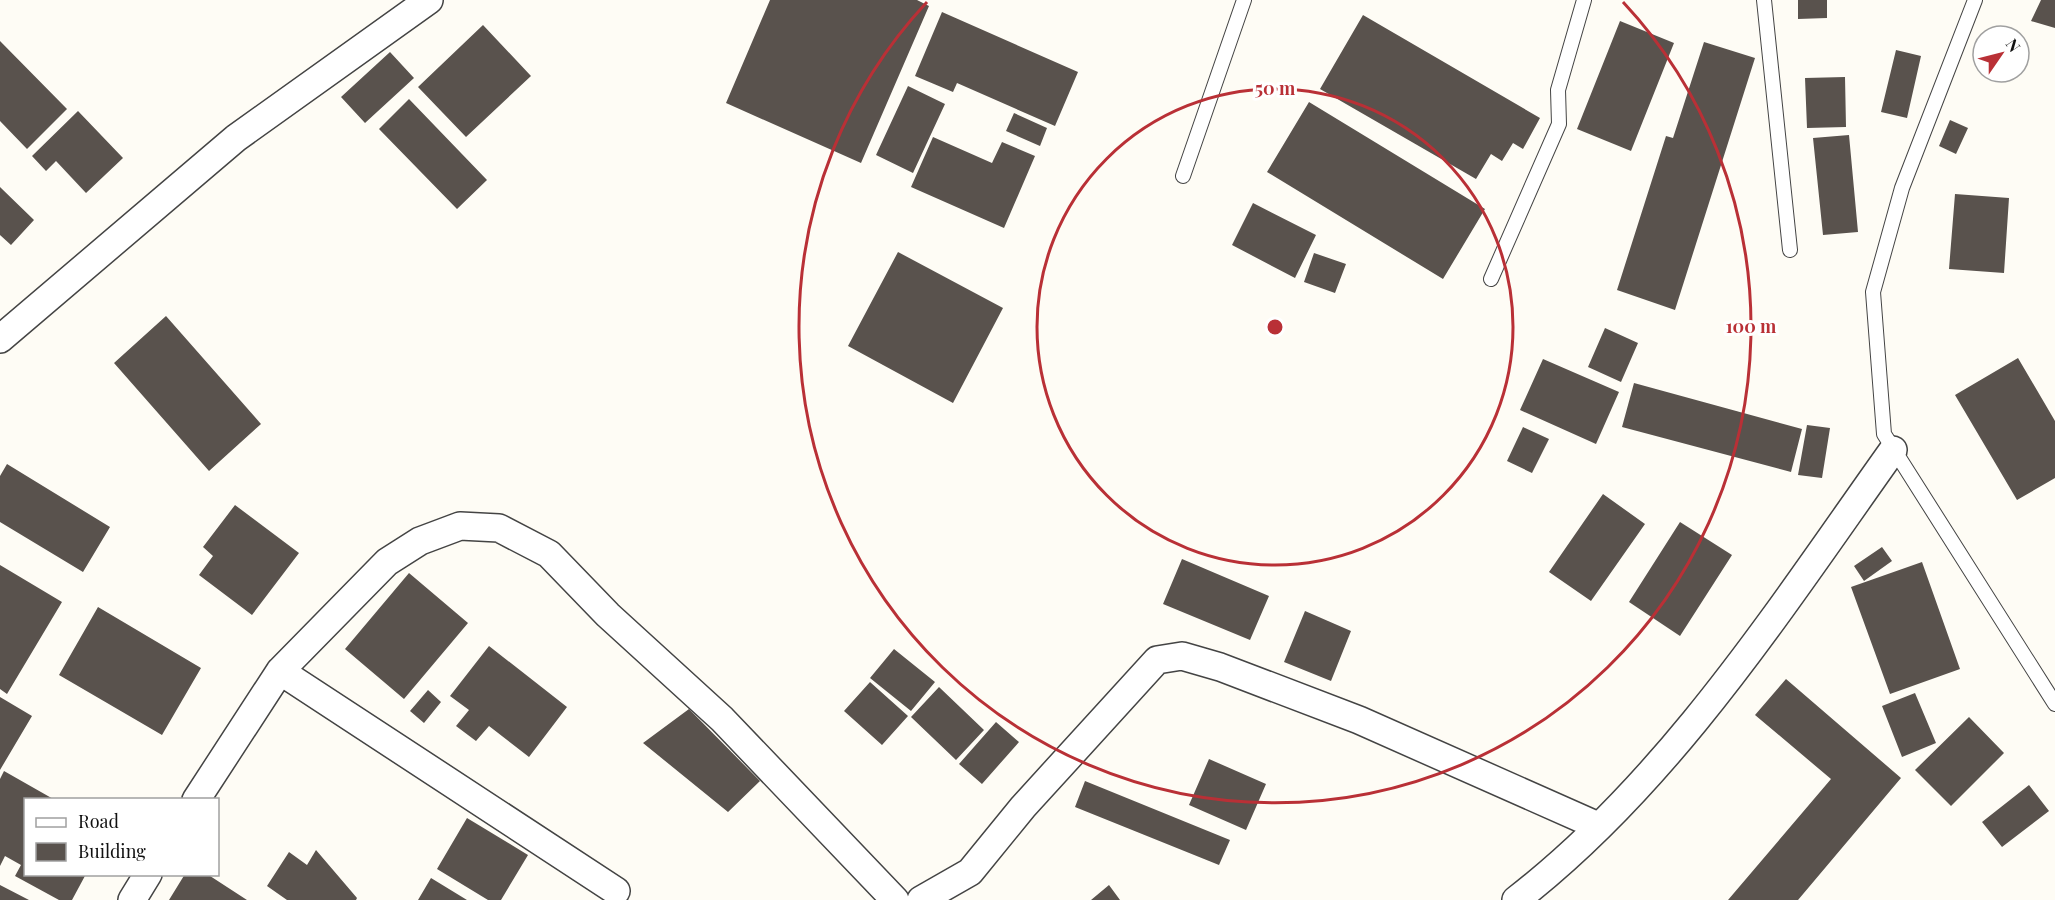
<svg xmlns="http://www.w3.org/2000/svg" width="2055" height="900" viewBox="0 0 2055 900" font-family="'Playfair Display',serif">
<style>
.building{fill:#59524d}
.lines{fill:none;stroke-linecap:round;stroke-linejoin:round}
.service-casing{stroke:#444;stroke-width:16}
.minor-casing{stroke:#444;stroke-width:30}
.service{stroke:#fff;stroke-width:14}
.minor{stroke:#fff;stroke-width:27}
.ring{fill:none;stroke:#b93036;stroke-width:3}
.centre{fill:#b93036;stroke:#fff;stroke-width:3}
.ring-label{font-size:18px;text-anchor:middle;font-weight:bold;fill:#b93036;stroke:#fff;stroke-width:6;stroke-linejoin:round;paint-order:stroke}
</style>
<rect width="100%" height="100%" fill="#fefcf5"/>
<path class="building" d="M770 0H917L929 6 861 163 726 103Z
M1798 0H1827V18L1798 19Z
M2041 0H2055V28L2031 21Z
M942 12 1078 72 1055 126 957 83 953 92 915 76Z
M1363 15 1540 118 1523 149 1513 143 1502 161 1491 154 1476 179 1320 89Z
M1620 21 1674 43 1631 151 1577 129Z
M483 25 531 76 466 137 418 87Z
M0 41 67 109 27 149 0 121Z
M1704 42 1755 58 1675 310 1617 290 1666 136 1673 138Z
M1896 50 1921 56 1907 118 1881 112Z
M390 52 414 78 365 123 341 97Z
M1845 77 1846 127 1807 128 1805 78Z
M908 86 945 104 913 173 876 155Z
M409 99 487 180 457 209 379 129Z
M1309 102 1485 209 1443 279 1267 172Z
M78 111 123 158 86 193 56 161 46 171 32 156Z
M1014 113 1047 128 1040 146 1006 131Z
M1950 120 1968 128 1956 154 1939 146Z
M1849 135 1858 232 1823 235 1813 138Z
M933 137 992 163 1002 142 1035 156 1004 228 911 187Z
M0 187 34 220 11 245 0 235Z
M1955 194 2009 198 2004 273 1949 269Z
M1253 203 1316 235 1295 278 1232 245Z
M898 252 1003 308 953 403 848 346Z
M1314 253 1346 264 1335 293 1304 282Z
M166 316 261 424 209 471 114 363Z
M1605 328 1638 343 1621 382 1588 367Z
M2018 358 2055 421V478L2017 500 1955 395Z
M1543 359 1619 392 1596 444 1520 410Z
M1634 383 1802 429 1791 472 1622 427Z
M1807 425 1830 428 1822 478 1798 475Z
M1523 427 1549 439 1532 473 1507 461Z
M7 464 110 527 83 572 0 522V476Z
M1603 494 1645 524 1591 601 1549 572Z
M235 505 299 553 252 615 199 575 213 556 203 547Z
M1680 522 1732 555 1680 636 1629 602Z
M1882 547 1892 561 1864 581 1854 566Z
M1182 559 1269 596 1250 640 1163 604Z
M1922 562 1960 669 1890 694 1851 587Z
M0 565 62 602 7 694 0 689Z
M409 573 468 623 404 699 345 649Z
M98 607 201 668 162 735 59 675Z
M1305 611 1351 631 1331 681 1284 662Z
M489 646 567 707 529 757 489 726 476 741 456 726 469 710 450 696Z
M894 649 935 682 911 711 870 678Z
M1786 679 1901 778 1798 900H1728L1831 779 1755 715Z
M870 682 908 716 882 745 844 711Z
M939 687 984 730 956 760 911 717Z
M428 690 441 702 424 723 410 711Z
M1915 693 1936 743 1902 757 1882 706Z
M0 697 32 716 0 770Z
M689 709 760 781 728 812 643 743Z
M1969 717 2004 753 1951 806 1915 770Z
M996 722 1019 742 982 784 959 764Z
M1209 759 1266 784 1246 830 1189 805Z
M4 771 55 800H26V874H86L72 900H59L15 876 21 865 5 856 0 866V779Z
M1085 781 1230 840 1219 865 1075 807Z
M2029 785 2049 811 2002 847 1982 822Z
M467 818 528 855 501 900H488L437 869Z
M316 850 357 898 356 900H287L267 886 289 852 307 865Z
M185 874H207L247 900H169Z
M431 878 467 900H418Z
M0 885 29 900H0Z
M1109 885 1120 900H1091Z"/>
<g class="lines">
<defs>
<path id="service" d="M1764 0 1790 250
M1975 0 1902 188 1873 292 1884 434 2055 704
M1183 176 1244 0
M1491 279 1559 124 1558 90 1584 0"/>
<path id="minor" d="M0 339 236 138 429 0
M280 671 616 891
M196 800 280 671 387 562 420 541 460 526 499 528 549 554 608 615 722 719 895 900
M132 900 148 874
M921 900 970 872 1023 807 1157 660 1182 656 1220 667 1359 720 1598 826
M1516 900C1670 781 1781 607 1893 450"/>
</defs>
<use href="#service" class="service-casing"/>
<use href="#minor" class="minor-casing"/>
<use href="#service" class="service"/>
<use href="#minor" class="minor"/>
</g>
<g class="ring">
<circle cx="1275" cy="327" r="238"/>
<path d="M1623 2A476 476 0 1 1 927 2"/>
</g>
<circle cx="1275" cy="327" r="9" class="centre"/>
<g class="ring-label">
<text x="1275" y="95">50 m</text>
<text x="1751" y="333">100 m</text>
</g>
<rect x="24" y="798" width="195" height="78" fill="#ffffff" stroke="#a0a0a0" stroke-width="1.5"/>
<rect x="36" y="818" width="30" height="9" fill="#ffffff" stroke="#a0a0a0" stroke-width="1.5"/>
<text x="78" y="828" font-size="18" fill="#111111">Road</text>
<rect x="36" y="843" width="30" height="18" fill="#59524d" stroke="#a0a0a0" stroke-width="1.5"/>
<text x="78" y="858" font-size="18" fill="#111111">Building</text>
<g transform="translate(2001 54) rotate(55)"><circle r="28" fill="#ffffff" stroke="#a0a0a0" stroke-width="1.5"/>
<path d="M0-4.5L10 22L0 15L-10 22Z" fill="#b93036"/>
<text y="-9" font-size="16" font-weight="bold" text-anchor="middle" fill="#111111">N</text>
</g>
</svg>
